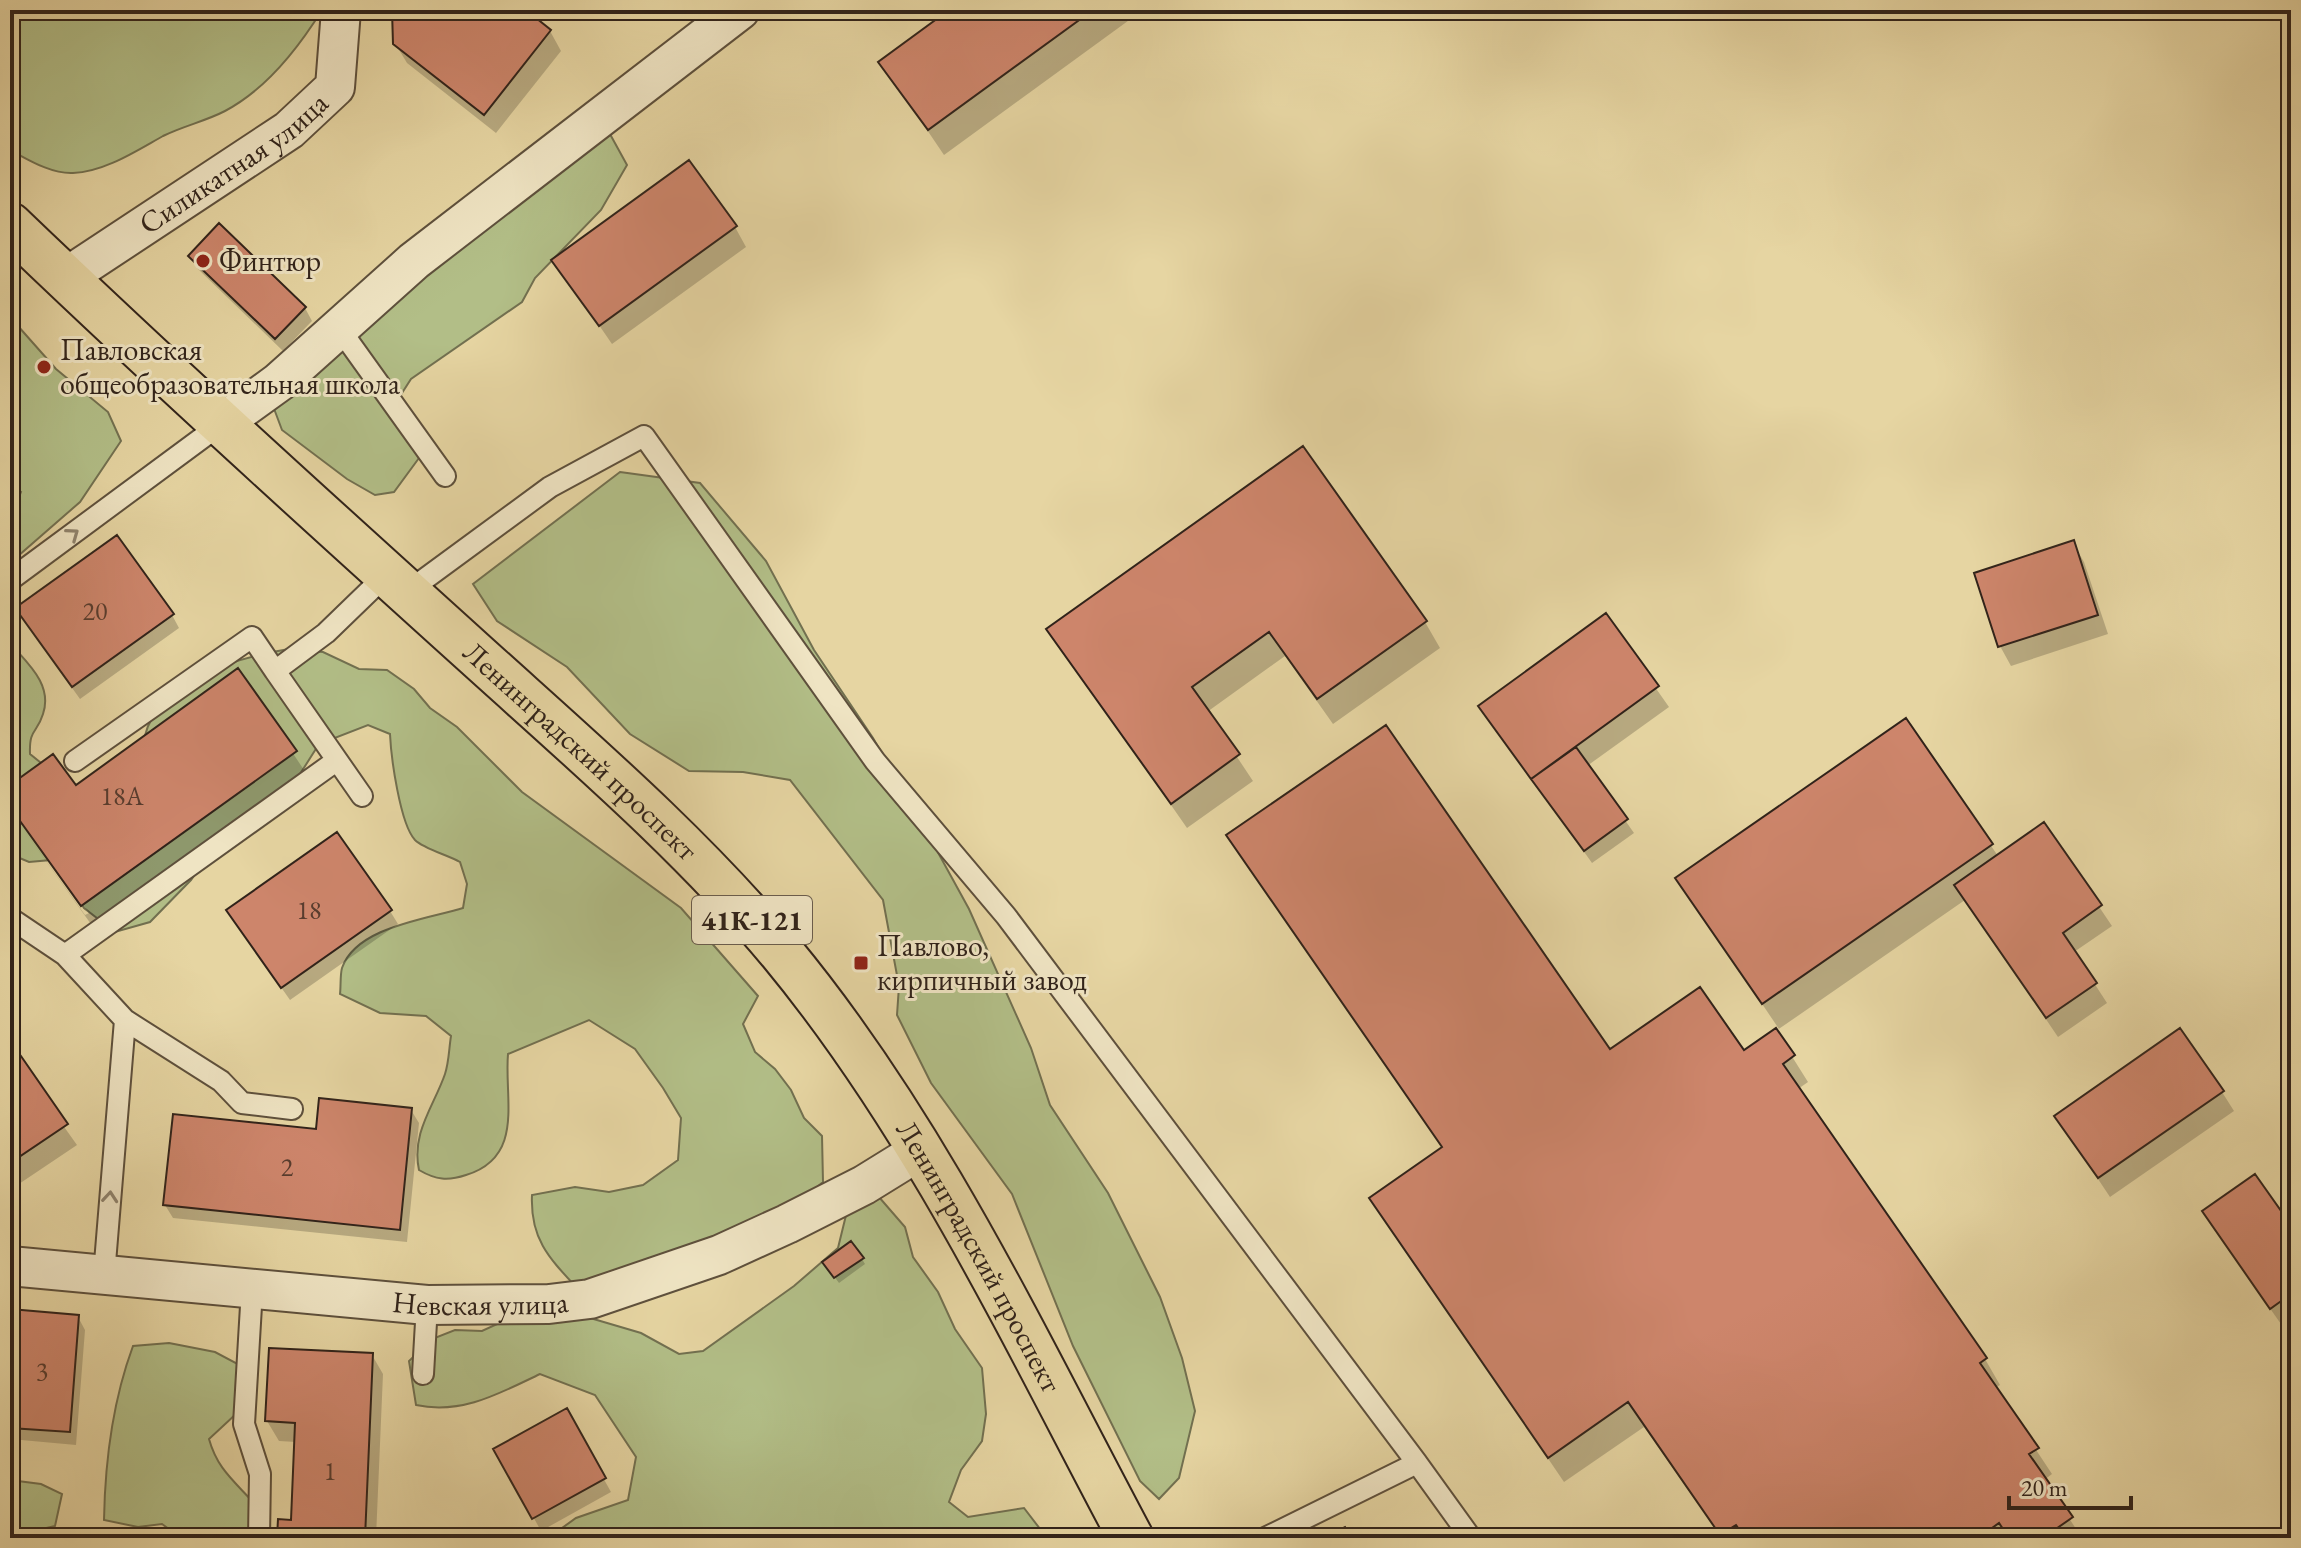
<svg xmlns="http://www.w3.org/2000/svg" width="2301" height="1548" viewBox="0 0 2301 1548" font-family="'EB Garamond',serif">
<style>
.green{fill:#b2be87;stroke:#727050;stroke-width:2}
.shadow{fill:#0003}
.building{fill:#cd856b;stroke:#31231a;stroke-width:2}
.lines{fill:none;stroke-linecap:round;stroke-linejoin:round}
.service-casing{stroke:#5e503c;stroke-width:24}
.minor-casing{stroke:#5e503c;stroke-width:42}
.primary-casing{stroke:#31231a;stroke-width:48}
.service{stroke:#efe4c3;stroke-width:20}
.minor{stroke:#efe4c3;stroke-width:38}
.primary{stroke:#e6d5a2;stroke-width:44}
.oneway{stroke:#90846e}
.poi-dot{fill:#8f2418;stroke:#efe4c3;stroke-width:3}
.labels{text-anchor:middle;stroke-width:6;stroke-linejoin:round;paint-order:stroke}
.number-label{font-size:26px;fill:#583c2e}
.shield{fill:#efe4c3;stroke:#6a5d4d;stroke-width:2}
.shield-label{font-size:28px;font-weight:bold;fill:#31231a}
.street-label{font-size:30px;fill:#31231a;stroke:#efe4c3}
.poi-label{font-size:30px;fill:#31231a;stroke:#efe4c3;text-anchor:start}
</style>
<rect width="100%" height="100%" fill="#e6d5a2"/>
<filter id="stains"><feTurbulence type="fractalNoise" baseFrequency=".0025" numOctaves="4"/><feColorMatrix values="0 0 0 0 .2 0 0 0 0 .09 0 0 0 0 .02 0 0 0 .5 -.17"/></filter>
<radialGradient id="worn" r=".72"><stop offset=".6" stop-color="#630" stop-opacity="0"/><stop offset="1" stop-color="#630" stop-opacity=".3"/></radialGradient>
<path class="green" d="M28 10H322C299 47 265 90 225 111 206 121 183 126 163 136 136 151 104 172 73 173 51 174 29 160 10 150V22Z
M605 125 627 165 601 210 535 278 522 302 411 379 393 407 419 458 394 492 375 495 347 479 282 430 273 406 308 353Z
M10 317 56 369 108 412 121 441 80 502 10 563V520L21 492 10 485Z
M620 472 700 483 766 561 814 650 873 738 924 827 969 909 1031 1048 1050 1105 1108 1193 1160 1297 1182 1358 1195 1411 1179 1478 1159 1499 1140 1481 1073 1346 1012 1194 931 1083 897 1015 899 986 883 900 790 780 743 772 689 771 630 734 567 667 497 621 473 584Z
M10 643C27 663 53 684 43 714 37 734 29 728 30 754L51 771 62 859 29 862 10 854Z
M289 649 323 652 359 669 387 670 414 689 430 708 457 727 522 792 681 908 758 996 743 1024 755 1052 775 1069 791 1090 804 1118 822 1136 823 1182 772 1225 578 1289C549 1258 530 1239 532 1195L575 1187 609 1192 643 1185 678 1160 681 1118 663 1088 635 1049 589 1020 508 1054C504 1099 525 1157 466 1175 448 1181 436 1180 419 1170 411 1133 434 1106 445 1074 449 1062 449 1048 451 1036L426 1016 380 1013 340 994C341 986 340 975 342 968 356 927 427 919 463 908L467 884 460 862C448 855 424 849 415 840 400 824 391 757 390 734L368 725 319 744 288 793 214 847 191 880 150 922 115 932 84 908 74 892 143 747C149 682 234 658 289 649Z
M872 1189 905 1227 913 1257 938 1292 955 1329 982 1368 986 1414 982 1441 961 1470 949 1502 968 1517 1024 1508 1047 1538H548L576 1518 628 1500 636 1457 595 1395 540 1374C500 1393 462 1415 416 1405L409 1361 432 1339 455 1330 482 1331 519 1314 580 1315 641 1333 679 1354 703 1351 794 1286 838 1248 849 1203Z
M169 1343 215 1352 251 1371V1400L209 1439C217 1468 233 1480 252 1501 259 1509 260 1527 263 1538H181L162 1524 138 1527 104 1520C105 1462 113 1400 133 1346Z
M10 1480 41 1484 62 1494 55 1526 29 1532 10 1524Z"/>
<path class="shadow" d="M394 10H524L550 31 561 51 496 133 407 63 395 43Z
M952 10H1143L944 155 881 62Z
M735 227 746 247 612 344 554 260Z
M190 256 305 308 312 321 283 351 198 269Z
M2073 543 2084 562 2108 634 2011 666 2000 646Z
M172 615 179 628 80 699 25 622Z
M1605 616 1669 707 1587 766 1634 833 1592 863 1480 706Z
M1425 622 1440 648 1333 724 1285 656 1207 712 1253 781 1187 828 1049 630Z
M238 671 316 788 103 941 21 826 85 915 89 913 26 825H21L10 807V787H75Z
M1906 721 1998 856 2044 825 2112 926 2074 952 2107 1003 2058 1037 1965 900 1776 1031 1808 1082 1798 1089 1985 1359 2000 1385 1995 1388 2052 1474 2044 1480 2082 1538H1722L1644 1427 1564 1482 1371 1198 1443 1149 1229 836 1610 1052 1744 1053 1779 1029 1678 879Z
M390 911 398 924 290 1000 236 923Z
M10 1051 77 1145 10 1190Z
M2222 1092 2234 1111 2110 1197 2056 1116Z
M411 1110 419 1123 407 1242 173 1218 165 1205 318 1131Z
M2291 1229V1322L2283 1327 2216 1231Z
M862 1259 865 1264 839 1283 828 1268Z
M10 1311 78 1317 85 1330 76 1445 10 1439Z
M372 1355 383 1374 376 1538H279L293 1522 296 1442 279 1441 267 1421Z
M566 1411 611 1492 541 1531 496 1450Z"/>
<path class="building" d="M392 10H526L551 30 484 115 393 44Z
M949 10H1093L928 130 878 62Z
M689 160 737 226 599 326 551 260Z
M219 223 306 307 275 339 188 256Z
M1303 446 1427 621 1317 699 1269 632 1192 687 1240 754 1171 804 1046 629Z
M117 535 174 614 72 687 15 608Z
M2074 540 2098 615 1998 647 1974 573Z
M1606 613 1659 686 1531 779 1478 706Z
M238 668 297 751 81 906 10 807V785L53 754 76 785Z
M1906 718 1993 844 1762 1004 1675 878Z
M1386 725 1610 1049 1700 987 1744 1050 1776 1028 1795 1055 1783 1064 1987 1358 1980 1363 2039 1448 2029 1454 2073 1517 2043 1538H2009L1999 1523 1978 1538H1745L1736 1525 1720 1535 1628 1402 1548 1458 1369 1198 1442 1147 1226 835Z
M1576 747 1628 819 1584 851 1531 779Z
M2044 822 2102 905 2063 933 2097 983 2046 1018 1954 885Z
M337 832 392 910 281 988 226 910Z
M2180 1028 2224 1091 2098 1178 2054 1116Z
M14 1046 68 1124 10 1163V1049Z
M319 1098 412 1108 400 1230 163 1205 173 1114 316 1129Z
M2255 1174 2291 1225V1294L2270 1309 2202 1211Z
M851 1241 864 1258 834 1278 822 1262Z
M10 1309 79 1315 70 1432 10 1428Z
M269 1348 373 1353 365 1538H277L278 1519 291 1520 295 1423 265 1421Z
M567 1408 606 1478 532 1519 493 1449Z
M1345 1527 1351 1538H1324Z"/>
<g class="lines">
<defs>
<path id="service" d="M339 328 445 476
M10 580 221 424
M407 592 550 487 644 436 875 761 1006 916 1417 1463
M275 671 362 796
M75 761 252 637 275 671 326 633 387 574
M10 918 65 955 125 1020 221 1081 242 1103 292 1109
M65 955 336 761
M104 1275 125 1020
M252 1289 244 1424 260 1474 259 1538
M423 1374 427 1305
M1265 1538 1417 1463 1471 1538"/>
<g id="minor">
<path id="s1" d="M65 278 289 130 335 87 341 10"/>
<path d="M221 424 279 382 414 261 740 10"/>
<path id="s2" d="M10 1266 427 1305 549 1304 590 1299 719 1255 787 1224 864 1185 919 1151"/>
</g>
<g id="primary">
<path id="s3" d="M10 225C162 371 318 512 474 653 580 749 689 842 781 952 926 1127 1025 1339 1131 1538"/>
</g>
</defs>
<use href="#service" class="service-casing"/>
<use href="#minor" class="minor-casing"/>
<use href="#primary" class="primary-casing"/>
<use href="#service" class="service"/>
<use href="#minor" class="minor"/>
<use href="#primary" class="primary"/>
</g>
<defs><path id="oneway-chevron" d="M-2-3.5L2.5 0L-2 3.5" fill="none" stroke-width="1.6" stroke-linecap="round" stroke-linejoin="round" transform="scale(2)"/></defs>
<g class="oneway">
<use href="#oneway-chevron" transform="translate(73 534) rotate(-36)"/>
<use href="#oneway-chevron" transform="translate(110 1197) rotate(-85)"/>
</g>
<g class="poi-dot">
<circle cx="203" cy="261" r="8"/>
<circle cx="44" cy="367" r="8"/>
<rect x="853" y="955" width="16" height="16" rx="4"/>
</g>
<g class="labels">
<g class="number-label">
<text x="95" y="620">20</text>
<text x="122" y="805">18А</text>
<text x="309" y="919">18</text>
<text x="287" y="1176">2</text>
<text x="42" y="1380">3</text>
<text x="330" y="1480">1</text>
</g>
<rect class="shield" x="692" y="896" width="120" height="48" rx="6"/>
<g class="shield-label">
<text x="752" y="930">41К-121</text>
</g>
<g class="street-label">
<text dy="10" stroke="none"><textPath href="#s1" startOffset="204">Силикатная улица</textPath></text>
<text dy="10" stroke="none"><textPath href="#s3" startOffset="776">Ленинградский проспект</textPath></text>
<text dy="10" stroke="none"><textPath href="#s3" startOffset="1424">Ленинградский проспект</textPath></text>
<text dy="10" stroke="none"><textPath href="#s2" startOffset="472">Невская улица</textPath></text>
</g>
<g class="poi-label">
<text x="219" y="271">Финтюр</text>
<text x="60" y="360">Павловская<tspan x="60" dy="34">общеобразовательная школа</tspan></text>
<text x="877" y="956">Павлово,<tspan x="877" dy="34">кирпичный завод</tspan></text>
</g>
</g>
<rect width="2301" height="1548" fill="none" stroke="#e6d5a2" stroke-width="40"/>
<rect x="12" y="12" width="2277" height="1524" fill="none" stroke="#31231a" stroke-width="4"/>
<rect x="20" y="20" width="2261" height="1508" fill="none" stroke="#31231a" stroke-width="2"/>
<path d="M2009 1496v12h122v-12" fill="none" stroke="#31231a" stroke-width="4"/>
<text x="2021" y="1496" font-size="24" fill="#31231a" stroke="#efe4c3" stroke-width="6" paint-order="stroke">20 m</text>
<rect width="100%" height="100%" filter="url(#stains)"/>
<rect width="100%" height="100%" fill="url(#worn)"/>
</svg>
